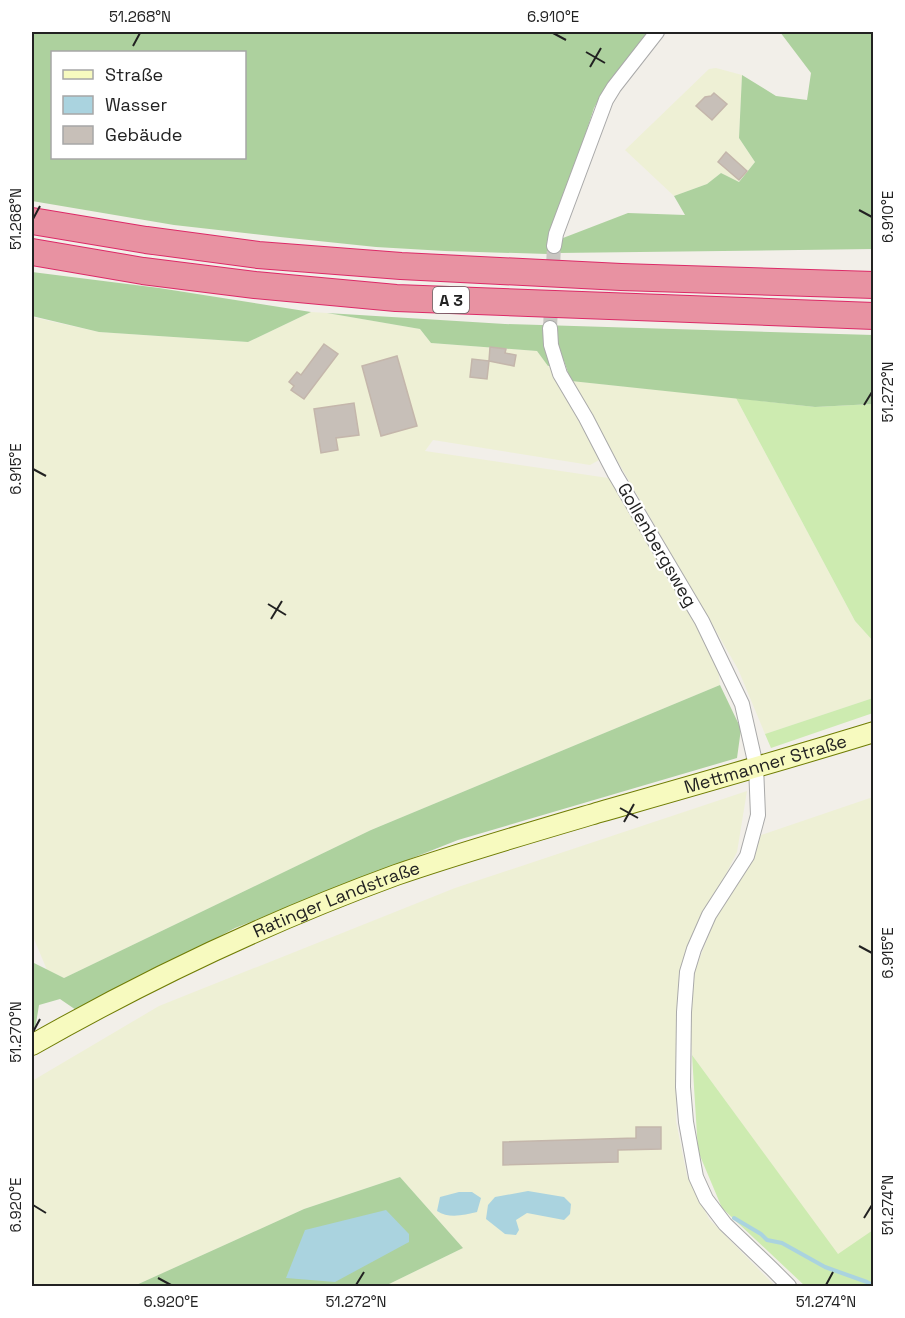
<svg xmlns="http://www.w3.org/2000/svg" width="905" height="1318" viewBox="0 0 905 1318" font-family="'Space Grotesk',sans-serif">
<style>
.farmland{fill:#eef0d5}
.grass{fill:#cdebb0}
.forest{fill:#add19e;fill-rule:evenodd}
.water{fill:#aad3df}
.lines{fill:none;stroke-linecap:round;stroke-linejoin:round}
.stream{stroke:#aad3df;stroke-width:4}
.building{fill:#c7bfb8;stroke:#c4b6ab;stroke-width:1.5}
.minor-tunnel{stroke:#c8c6c1;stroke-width:14;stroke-dasharray:14 7;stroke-linecap:butt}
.minor-casing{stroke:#a9a9a9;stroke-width:16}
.secondary-casing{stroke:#707d05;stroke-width:22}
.motorway-casing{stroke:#dc2a67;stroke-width:28}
.minor{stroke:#fff;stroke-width:14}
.secondary{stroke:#f7fabf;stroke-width:20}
.motorway{stroke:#e892a2;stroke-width:26}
.ticks{fill:none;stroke:#222;stroke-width:2}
.labels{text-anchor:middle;stroke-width:4.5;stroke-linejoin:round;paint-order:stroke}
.shield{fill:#fff;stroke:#646464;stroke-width:1.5}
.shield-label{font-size:16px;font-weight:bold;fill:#222}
.street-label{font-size:18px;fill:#222;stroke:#fff}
.neatline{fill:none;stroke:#222;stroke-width:2}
.ticks-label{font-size:15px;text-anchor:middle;fill:#222}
</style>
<rect width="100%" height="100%" fill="#f2efe9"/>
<path class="farmland" d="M716 68 742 75 739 138 755 162 738 182 721 173 707 184 674 196 625 150 709 69Z
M311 312 327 313 420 329 431 343 537 351 564 386 601 459 590 465 433 440 425 451 615 479 718 666 720 685 371 830 64 978 47 970 32 934V317L99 332 248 342Z
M571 381 736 398 855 621 873 641V698L765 734 738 669Z
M747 791 737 852 688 950 678 1001V1048L676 1121 687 1176 709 1219 775 1286H385L463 1248 400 1177 304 1209 134 1286H32V1081L159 1006 455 888Z
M873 797V1230L838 1255 692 1055 690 1014 695 970 715 919 733 887 754 858 761 835Z"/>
<path class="grass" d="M736 398 815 407 873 404V641L855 621Z
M873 698V713L771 748 765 734Z
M692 1055 838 1254 873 1230V1286H805L722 1208 698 1151Z"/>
<path class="forest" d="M32 32H649L605 88 594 108 556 224 548 254 445 251 376 247 280 237 174 225 32 201ZM52 52H244V158H52Z
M780 32H873V249L557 253 563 238 628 213 685 215 674 196 707 184 721 173 739 182 755 162 739 138 742 75 776 96 807 100 811 73Z
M32 272 159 288 311 312 248 342 99 332 32 316Z
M327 313 505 324 873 335V404L815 407 571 381 564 361 548 366 537 351 431 343 420 329Z
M720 685 741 729 737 758 458 840 235 928 79 1012 60 999 39 1005 34 1036 32 1037V962L64 978 371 830Z
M400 1177 463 1248 385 1286H134L304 1209Z"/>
<path class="water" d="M528 1191 564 1197 571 1204 570 1214 564 1220 527 1213 516 1220 519 1230 516 1235 505 1234 486 1219 488 1205 495 1197Z
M459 1192H472L481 1198 477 1212C464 1215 449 1219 437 1211L440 1197Z
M386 1210 409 1234V1242L335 1282 286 1278 305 1230Z"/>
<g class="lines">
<path class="stream" d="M734 1218 761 1234 767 1240 782 1243 825 1267 867 1282 874 1286"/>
</g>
<path class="building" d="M714 93 727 104 712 120 696 106 705 97 711 96Z
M726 152 747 171 739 180 718 162Z
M324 344 338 354 304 399 291 390 294 386 289 382 297 372 301 375Z
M490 347 506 349 505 353 516 355 514 366 489 361 487 379 470 377 472 359 489 361Z
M397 356 417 426 381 436 362 366Z
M354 403 359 435 336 438 338 450 321 453 314 409Z
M636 1127H661V1149L618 1150V1162L503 1165V1142L636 1138Z"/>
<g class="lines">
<path class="minor-tunnel" d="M550 328 554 246"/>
<defs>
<path id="minor" d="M554 246 556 234 606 100 614 87 657 32
M550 328 551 345 560 374 586 418 615 474 702 621 742 704 756 766 758 815 747 856 709 915 694 949 687 972 684 1012 683 1087 686 1122 696 1177 706 1199 725 1224 772 1269 789 1286"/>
<g id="secondary">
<path id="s1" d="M32 1045C148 979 270 921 396 875 463 852 532 832 600 812 691 786 783 760 874 732"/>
</g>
<path id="motorway" d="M32 221 146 240 258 255 401 266 621 277 874 285
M32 252 143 271 255 285 396 298 874 316"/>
</defs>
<use href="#minor" class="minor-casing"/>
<use href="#secondary" class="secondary-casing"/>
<use href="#motorway" class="motorway-casing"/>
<use href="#minor" class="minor"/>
<use href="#secondary" class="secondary"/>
<use href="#motorway" class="motorway"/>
</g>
<path class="ticks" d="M553 33 566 40M133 46 140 33M586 52 605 63M590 67 601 48M859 210 872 217M33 219 40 206M864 405 872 392M33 469 46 476M268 604 286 615M271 619 282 601M620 808 638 818M624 822 634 804M859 946 872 953M33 1032 40 1019M33 1205 46 1213M864 1218 872 1205M158 1278 171 1285M356 1285 364 1272M826 1285 833 1272"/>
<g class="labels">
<rect class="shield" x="433" y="287" width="36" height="26" rx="4.5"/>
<g class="shield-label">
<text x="451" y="306">A 3</text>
</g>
<g class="street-label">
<text transform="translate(657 545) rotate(60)" y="6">Gollenbergsweg</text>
<text dy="6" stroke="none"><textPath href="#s1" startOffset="788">Mettmanner Straße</textPath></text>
<text dy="6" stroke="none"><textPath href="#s1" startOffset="338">Ratinger Landstraße</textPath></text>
</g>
</g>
<rect width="905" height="1318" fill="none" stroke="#ffffff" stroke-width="66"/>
<rect x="51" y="51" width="195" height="108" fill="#ffffff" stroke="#a7a7a7" stroke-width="1.5"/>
<rect x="63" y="70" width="30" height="9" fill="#f7fabf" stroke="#a7a7a7" stroke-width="1.5"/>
<text x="105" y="81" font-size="18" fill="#222222">Straße</text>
<rect x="63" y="96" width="30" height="18" fill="#aad3df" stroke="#a7a7a7" stroke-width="1.5"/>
<text x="105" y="111" font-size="18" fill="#222222">Wasser</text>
<rect x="63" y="126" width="30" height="18" fill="#c7bfb8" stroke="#a7a7a7" stroke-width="1.5"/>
<text x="105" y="141" font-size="18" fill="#222222">Gebäude</text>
<rect x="33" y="33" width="839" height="1252" class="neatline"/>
<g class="ticks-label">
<text x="140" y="22">51.268°N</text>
<text x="553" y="22">6.910°E</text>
<text transform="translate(888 217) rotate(-90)" y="5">6.910°E</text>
<text transform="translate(16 219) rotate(-90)" y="5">51.268°N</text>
<text transform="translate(888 392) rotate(-90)" y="5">51.272°N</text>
<text transform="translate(16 469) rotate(-90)" y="5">6.915°E</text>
<text transform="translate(888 953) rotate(-90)" y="5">6.915°E</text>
<text transform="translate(16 1032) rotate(-90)" y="5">51.270°N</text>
<text transform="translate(888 1205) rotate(-90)" y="5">51.274°N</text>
<text transform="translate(16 1205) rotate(-90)" y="5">6.920°E</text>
<text x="171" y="1307">6.920°E</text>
<text x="356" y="1307">51.272°N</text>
<text x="826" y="1307">51.274°N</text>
</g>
</svg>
